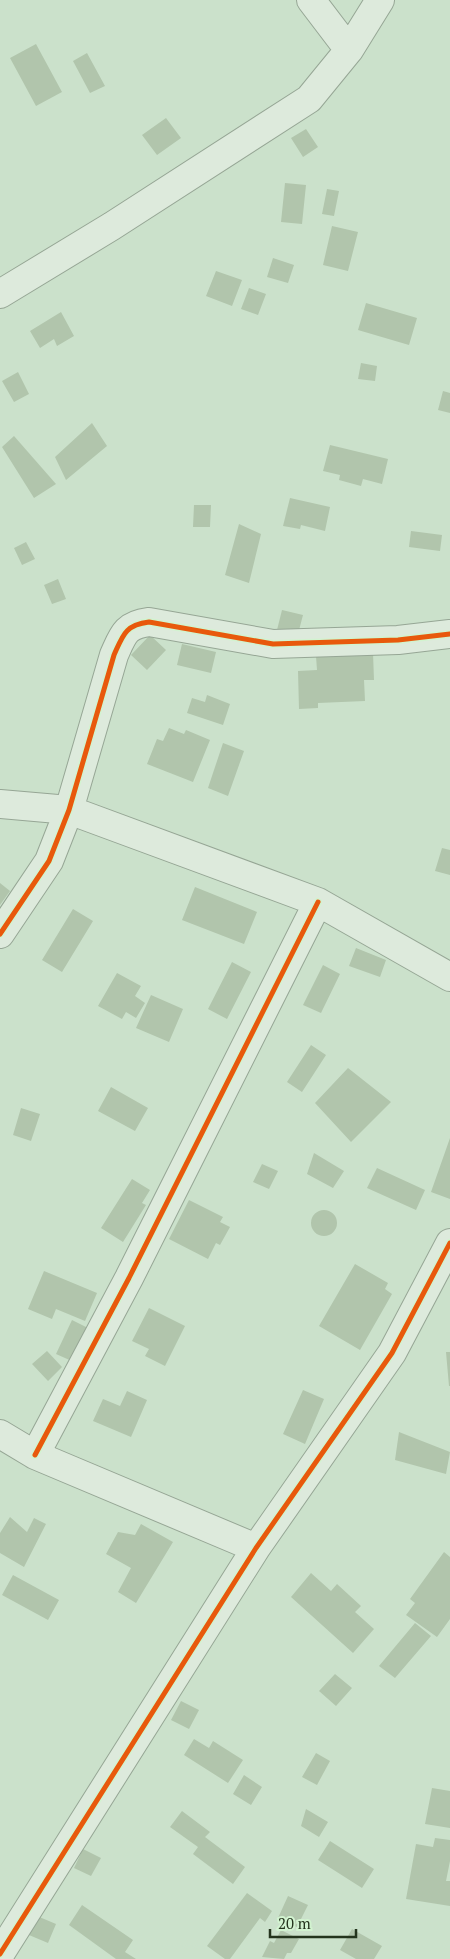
<svg xmlns="http://www.w3.org/2000/svg" width="450" height="1959" viewBox="0 0 450 1959" font-family="'PT Serif',serif">
<style>
.building{fill:#b1c5ac}
.lines{fill:none;stroke-linecap:round;stroke-linejoin:round}
.minor-casing{stroke:#96a695;stroke-width:30}
.minor{stroke:#ddeadc;stroke-width:28}
.cycleway-casing{stroke:#d2f3d0;stroke-width:8}
.cycleway{stroke:#e8590c;stroke-width:5}
</style>
<rect width="100%" height="100%" fill="#cbe1cb"/>
<path class="building" d="M36 44 62 92 36 106 10 58Z
M87 53 105 86 90 93 73 61Z
M166 118 181 138 157 155 142 135Z
M306 129 318 147 303 157 291 138Z
M285 183 306 185 302 224 281 222Z
M327 189 339 191 334 216 322 214Z
M332 226 358 232 348 271 323 265Z
M273 258 294 265 288 283 267 277Z
M216 271 242 280 232 306 206 296Z
M249 288 266 294 258 315 241 309Z
M366 303 417 318 409 345 358 330Z
M61 312 74 336 57 346 54 339 40 348 30 331Z
M361 363 377 366 375 381 358 379Z
M18 372 29 394 14 402 2 381Z
M443 391 450 393V413L438 410Z
M92 423 107 446 66 480 55 457Z
M14 436 56 484 34 498 2 447Z
M330 445 388 459 382 484 363 479 361 486 339 480 340 475 323 471Z
M290 498 330 507 325 531 301 525 300 529 283 526Z
M194 505H211L210 527H193Z
M239 524 261 534 249 583 225 575Z
M411 531 442 535 440 551 409 547Z
M26 542 35 559 22 565 14 548Z
M58 579 66 599 52 604 44 585Z
M282 610 303 615 298 634 277 630Z
M150 635 166 650 147 670 131 655Z
M182 644 216 652 211 673 177 665Z
M373 653 374 680H364L365 701 318 703V708L299 709 298 671 317 670 316 656Z
M207 695 230 704 223 725 187 713 192 698 205 702Z
M169 728 184 734 186 730 210 740 193 782 147 764 157 739 163 741Z
M223 743 244 751 228 796 208 788Z
M442 848 450 850V875L435 871Z
M0 883 10 891 0 905Z
M195 887 257 912 244 944 182 920Z
M73 909 93 921 62 972 42 960Z
M356 948 386 960 380 977 349 966Z
M232 962 251 972 227 1019 208 1009Z
M323 965 340 974 321 1013 303 1005Z
M117 973 141 986 135 996 145 1003 136 1018 126 1012 122 1019 98 1006Z
M151 995 183 1009 169 1042 136 1028Z
M311 1045 326 1055 302 1092 287 1082Z
M348 1068 391 1102 351 1142 315 1103Z
M111 1087 148 1108 135 1131 98 1111Z
M21 1108 40 1114 31 1141 13 1135Z
M450 1138V1199L431 1192Z
M314 1153 344 1171 333 1188 307 1174Z
M262 1164 278 1171 269 1189 253 1182Z
M377 1168 425 1190 416 1210 367 1188Z
M132 1179 150 1190 142 1203 146 1205 123 1242 101 1228Z
M189 1200 223 1217 220 1222 230 1227 220 1245 216 1243 208 1259 169 1239Z
M311 1223a13 13 0 1 1 26 0a13 13 0 1 1-26 0Z
M355 1264 388 1283 385 1289 392 1294 360 1350 319 1326Z
M44 1271 97 1293 85 1321 56 1309 52 1319 28 1309Z
M149 1308 185 1326 165 1366 145 1356 149 1349 132 1341Z
M72 1320 90 1329 74 1362 56 1354Z
M47 1351 62 1367 48 1381 32 1364Z
M446 1352H450V1386H449Z
M303 1390 324 1399 305 1444 283 1434Z
M127 1391 147 1400 131 1437 93 1421 103 1399 120 1406Z
M399 1432 450 1452 446 1474 395 1460Z
M10 1517 27 1532 34 1518 46 1524 24 1567 0 1553V1533Z
M141 1524 173 1542 136 1603 118 1592 131 1568 106 1554 118 1532 135 1535Z
M444 1552 450 1557V1619L437 1637 406 1615 415 1603 410 1599Z
M311 1573 331 1591 337 1584 361 1606 355 1612 374 1629 353 1653 291 1597Z
M13 1575 59 1600 48 1620 2 1595Z
M415 1623 431 1636 395 1678 379 1666Z
M335 1674 352 1688 336 1706 319 1691Z
M181 1701 199 1710 189 1729 171 1720Z
M194 1739 209 1748 213 1741 243 1760 228 1783 184 1755Z
M316 1753 330 1761 317 1785 302 1777Z
M244 1775 262 1787 251 1805 233 1794Z
M432 1788 450 1791V1828L425 1824Z
M306 1809 328 1822 319 1837 301 1826Z
M182 1811 210 1832 205 1837 245 1867 233 1884 193 1854 198 1847 170 1827Z
M435 1838 450 1840V1861L446 1881H450V1906L406 1899 416 1844 433 1847Z
M330 1841 374 1869 362 1888 318 1860Z
M83 1849 101 1858 91 1876 74 1868Z
M247 1893 272 1911 265 1922 260 1918 230 1959H225L207 1946Z
M288 1896 308 1905 297 1927 278 1918Z
M82 1905 133 1940 125 1952 136 1959H116L69 1925Z
M37 1916 56 1924 48 1943 29 1935Z
M352 1929 382 1946 374 1959H356L340 1950Z
M281 1930 299 1939 291 1953H287L284 1959 262 1957 270 1941 274 1943Z"/>
<g class="lines">
<defs>
<path id="minor" d="M311 0 349 50
M0 294 112 226 309 99 349 50 380 0
M0 804 69 810 318 902 450 977
M0 934 49 861 69 810 114 655C123 635 125 625 149 622L273 644 398 640 450 634
M0 1434 35 1455 256 1548
M35 1455 129 1278 318 902
M0 1954 256 1548 392 1353 450 1243"/>
</defs>
<use href="#minor" class="minor-casing"/>
<use href="#minor" class="minor"/>
<defs>
<path id="cycleway" d="M0 934 49 861 69 810 114 655C123 635 125 625 149 622L273 644 398 640 450 634
M35 1455 129 1278 318 902
M0 1954 256 1548 392 1353 450 1243"/>
</defs>
<use href="#cycleway" class="cycleway-casing"/>
<use href="#cycleway" class="cycleway"/>
</g>
<path d="M270 1929v8h86v-8" fill="none" stroke="#24341d" stroke-width="2.5"/>
<text x="278" y="1929" font-size="15" fill="#24341d" stroke="#d2f3d0" stroke-width="4" paint-order="stroke">20 m</text>
</svg>
